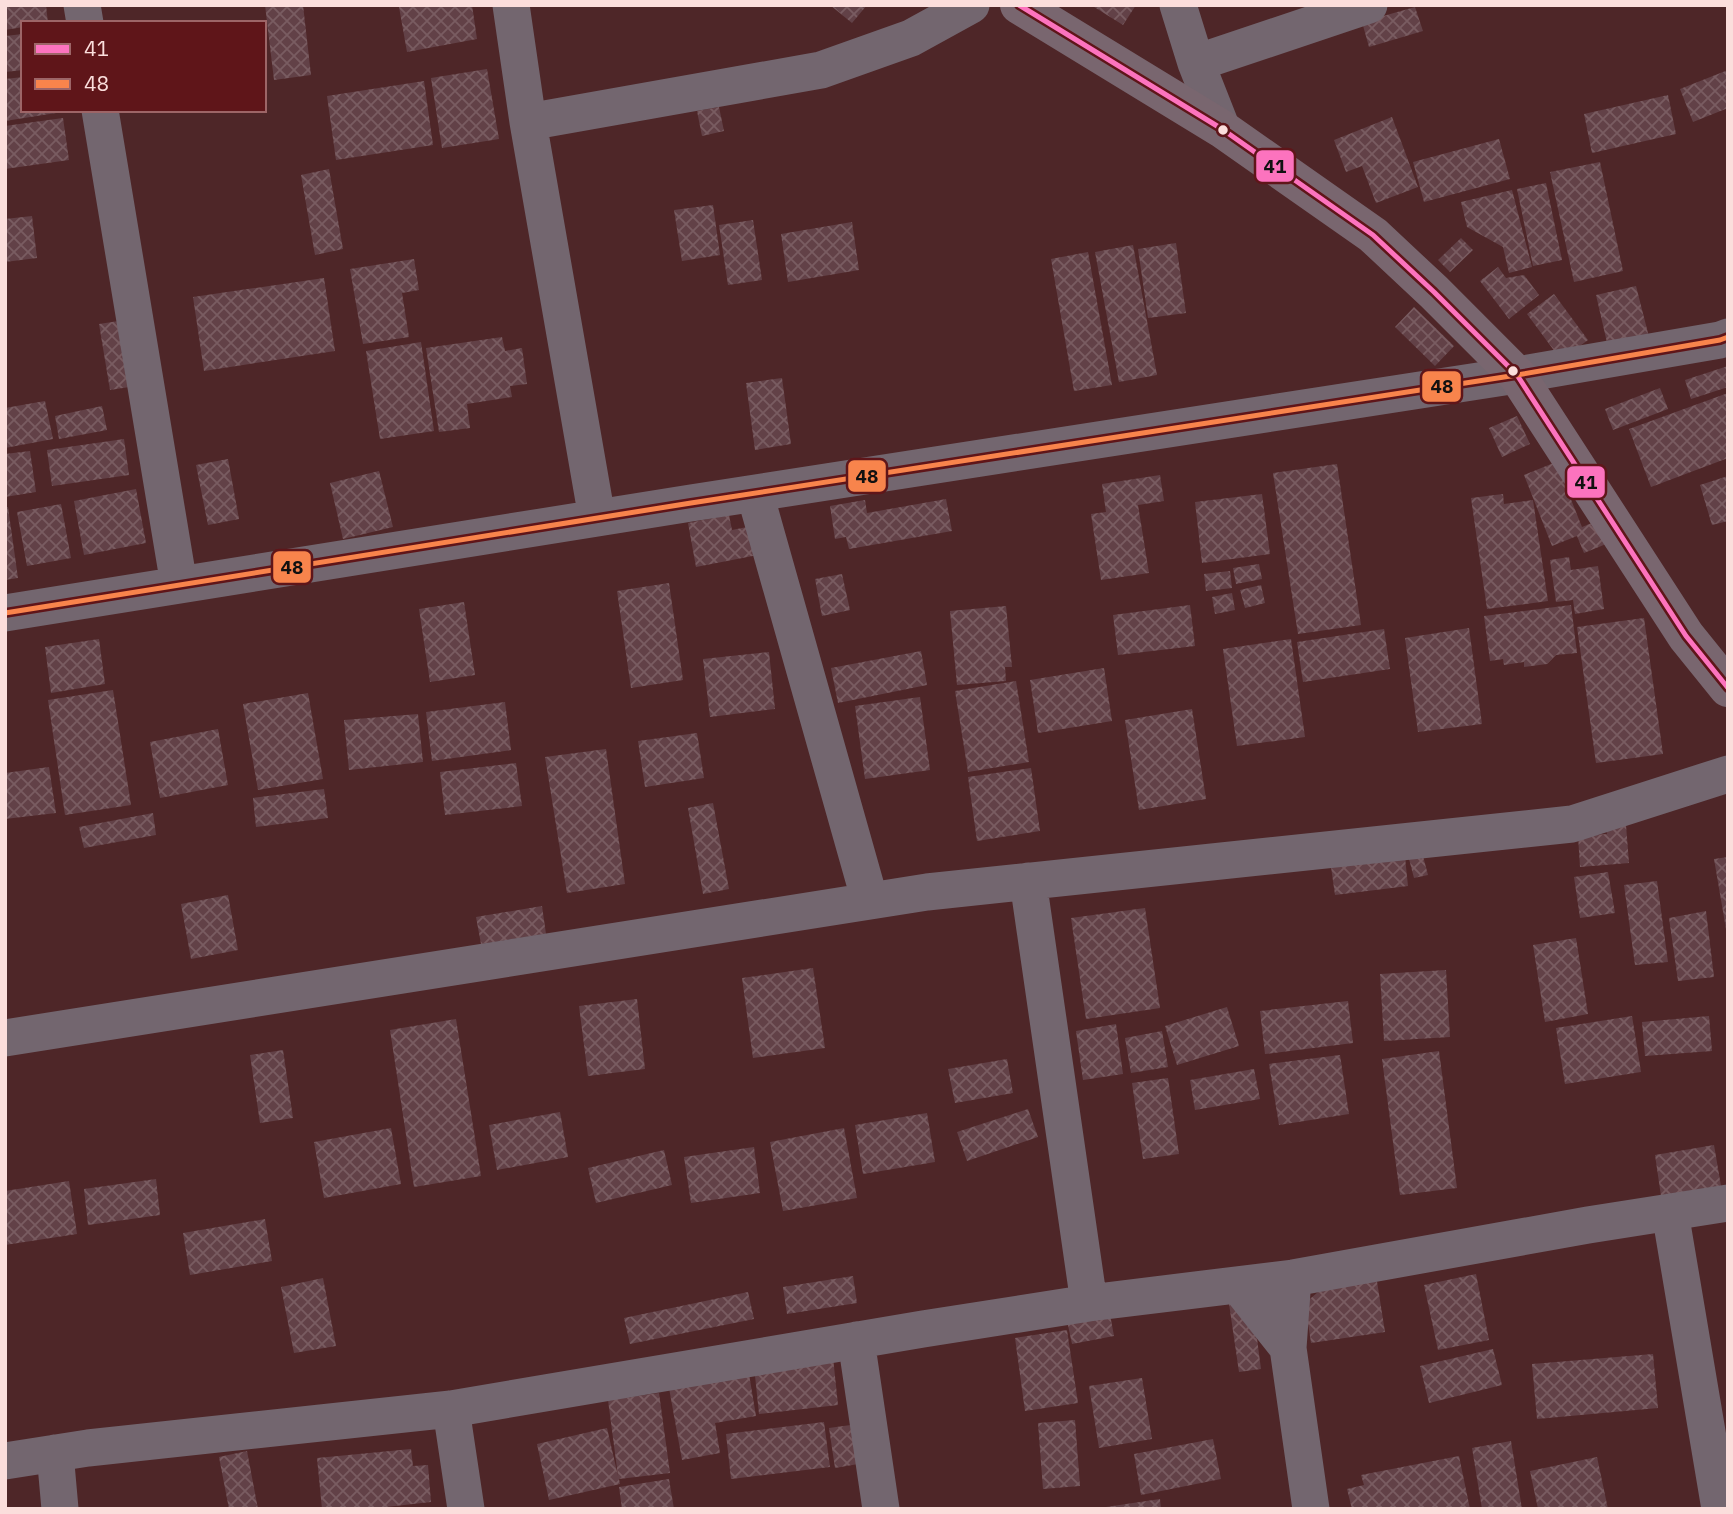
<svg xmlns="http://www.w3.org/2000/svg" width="1733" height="1514" viewBox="0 0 1733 1514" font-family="'IBM Plex Sans',sans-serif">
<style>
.building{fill:url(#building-cross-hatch)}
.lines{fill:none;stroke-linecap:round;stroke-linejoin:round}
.street{stroke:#73666f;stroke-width:37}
.secondary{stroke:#79666f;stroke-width:38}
.bus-1-casing{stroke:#5f1519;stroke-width:10}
.bus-2-casing{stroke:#5f1519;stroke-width:10}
.bus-1{stroke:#fc73be;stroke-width:5}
.bus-2{stroke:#f8844c;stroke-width:5}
.bus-dot{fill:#fbdedc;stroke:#5f1519;stroke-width:2.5}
.line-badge{stroke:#5f1519;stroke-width:2.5}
.pale-badge-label{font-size:19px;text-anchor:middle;font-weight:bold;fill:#111}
</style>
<defs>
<pattern id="building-cross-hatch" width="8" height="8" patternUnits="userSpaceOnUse" patternTransform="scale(1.75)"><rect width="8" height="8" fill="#624147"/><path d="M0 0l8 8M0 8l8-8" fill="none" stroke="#795c61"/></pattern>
</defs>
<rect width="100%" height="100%" fill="#4e2628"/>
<path class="building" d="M5 5H46L48 23H23V27L5 30Z
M265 5H303L311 75 274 80Z
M405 5H472L477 39 407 52 399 7Z
M830 5H867L852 23Z
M1091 5H1136L1123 25Z
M1415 7 1423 31 1369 47 1362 22Z
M23 34V70L5 72V36Z
M487 69 499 139 442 148 431 78Z
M1728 70V108L1693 122 1680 89Z
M23 77V110H56V113L5 121V79Z
M424 81 433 145 336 160 327 96Z
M1668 95 1676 134 1592 153 1584 114Z
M719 107 724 131 702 136 697 111Z
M1392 117 1418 187 1376 203 1362 166 1346 172 1334 140Z
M63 118 69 160 5 169V126Z
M1499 139 1510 179 1424 202 1413 162Z
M1600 162 1623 271 1574 282 1550 172Z
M329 169 343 249 315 255 301 175Z
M1546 183 1562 260 1533 266 1517 189Z
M1512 190 1532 267 1509 273 1503 247 1467 227 1461 202Z
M713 205 720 255 682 261 674 210Z
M32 216 37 258 5 262V219Z
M753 220 762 280 728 285 719 225Z
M852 222 859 270 788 282 781 234Z
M1461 238 1473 250 1450 272 1438 260Z
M1176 243 1186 313 1148 318 1138 249Z
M1133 245 1157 375 1119 382 1095 252Z
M1088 252 1112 385 1074 391 1051 259Z
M414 259 419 290 402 293 409 337 363 344 350 269Z
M1498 267 1506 278 1524 275 1539 295 1509 319 1480 281Z
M324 278 335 351 204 371 193 297Z
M1636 286 1649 337 1608 347 1596 295Z
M1554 294 1588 340 1561 360 1527 314Z
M1414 307 1454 346 1435 366 1395 327Z
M125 320 136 386 110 390 99 324Z
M502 337 505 351 522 348 527 384 510 386 512 397 467 404 470 428 439 432 426 348Z
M421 342 434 431 380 439 366 351Z
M1728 366V387L1691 399 1685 380Z
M782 378 791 444 755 450 746 383Z
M1660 388 1668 409 1613 430 1605 409Z
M1728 393V458L1651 487 1629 429Z
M45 401 53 439 5 448V408Z
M102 406 107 430 59 439 55 416Z
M1517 416 1530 444 1502 457 1489 428Z
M124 439 129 475 52 486 47 450Z
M30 451 36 492 5 497V454Z
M228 459 239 519 208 525 196 465Z
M1556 462 1582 527 1602 519 1611 542 1584 553 1577 536 1552 546 1524 475Z
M1337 464 1361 625 1298 634 1273 473Z
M379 471 393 527 343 539 330 483Z
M1160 475 1164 501 1138 505 1149 573 1101 580 1091 514 1106 512 1102 484Z
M1728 476V521L1712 525 1700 485Z
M136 489 146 543 84 555 74 501Z
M1262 494 1270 554 1202 563 1195 502Z
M1503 494 1504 504 1533 500 1548 601 1487 609 1471 498Z
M946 499 952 531 849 549 846 537 835 539 830 506 865 500 867 513Z
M61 504 71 558 27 566 17 512Z
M5 507H8L18 578 5 580Z
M729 515 732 530 757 525 763 554 696 567 688 523Z
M1569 557 1571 570 1598 566 1604 609 1575 614 1573 600 1556 602 1550 560Z
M1259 564 1262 579 1236 584 1233 568Z
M1230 571 1232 588 1206 591 1204 574Z
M842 574 850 610 822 616 815 579Z
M669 583 683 680 631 688 617 591Z
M1261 585 1265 603 1245 608 1240 590Z
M1232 593 1235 610 1215 614 1212 597Z
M464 602 475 675 430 682 419 609Z
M1190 605 1195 646 1118 655 1113 615Z
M1571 605 1577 653 1556 655 1547 664 1524 667V662L1504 665 1503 659 1490 661 1484 616Z
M1006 606 1012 667H1005L1006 681 957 685 950 611Z
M1644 618 1663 754 1596 763 1577 627Z
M1469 628 1482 724 1418 732 1405 638Z
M1384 629 1390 669 1303 682 1297 642Z
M99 639 105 684 51 693 45 647Z
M1291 639 1305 737 1237 746 1223 649Z
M921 651 927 685 838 703 831 668Z
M769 652 775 709 710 717 703 659Z
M1104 668 1112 721 1038 733 1030 680Z
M1016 681 1029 762 968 772 955 691Z
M113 690 131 805 65 815 48 700Z
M308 693 323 779 258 790 243 704Z
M920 697 930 770 865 779 855 706Z
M505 702 511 750 432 761 426 712Z
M1192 709 1206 799 1139 810 1125 720Z
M418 714 423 762 349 770 344 720Z
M218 729 228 785 160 798 150 742Z
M697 733 704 778 645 787 638 741Z
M606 749 625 884 567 893 545 757Z
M516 763 522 806 445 815 440 772Z
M49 767 56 813 5 819V773Z
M1031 768 1040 831 977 841 968 777Z
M324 789 328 818 256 827 253 798Z
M713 803 729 889 703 894 688 808Z
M153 813 156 835 84 848 79 827Z
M1626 825 1629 863 1580 867 1578 836 1607 834 1606 826Z
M1423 856 1428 875 1414 878 1409 859Z
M1405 857 1408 886 1335 895 1331 867Z
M1728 857V929H1726L1714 859Z
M1608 872 1615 913 1580 918 1574 877Z
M1657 881 1668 962 1635 965 1624 885Z
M228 895 238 950 191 959 181 904Z
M542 906 546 934 481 944 476 917Z
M1145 908 1160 1008 1086 1019 1071 918Z
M1706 911 1714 977 1678 981 1669 918Z
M1576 938 1588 1014 1545 1022 1533 945Z
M813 968 825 1048 753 1058 742 978Z
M1446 970 1450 1037 1384 1041 1380 974Z
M637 999 645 1069 588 1076 579 1006Z
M1348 1001 1353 1043 1265 1054 1260 1011Z
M1227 1007 1239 1046 1177 1065 1165 1026Z
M1632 1016 1641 1072 1565 1084 1556 1028Z
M1709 1016 1712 1051 1645 1056 1642 1022Z
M456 1019 481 1176 414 1187 390 1030Z
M1116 1024 1123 1074 1083 1080 1076 1031Z
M1162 1031 1168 1067 1131 1073 1125 1038Z
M283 1050 293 1118 260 1123 250 1055Z
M1439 1051 1457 1188 1400 1195 1382 1059Z
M1340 1055 1349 1114 1279 1125 1269 1064Z
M1007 1059 1013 1093 955 1103 948 1069Z
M1254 1069 1260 1099 1195 1110 1190 1080Z
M1168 1078 1179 1154 1143 1159 1132 1083Z
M1028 1109 1038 1137 967 1161 957 1132Z
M560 1112 568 1157 497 1170 489 1125Z
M927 1113 935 1162 863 1174 855 1125Z
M391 1128 401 1184 324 1198 314 1142Z
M844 1128 857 1198 783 1211 770 1142Z
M1714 1145 1721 1186 1661 1196 1655 1155Z
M754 1147 760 1193 691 1203 684 1157Z
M664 1150 672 1185 596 1203 588 1168Z
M156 1179 160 1215 88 1225 84 1189Z
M69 1181 77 1234 5 1245V1191Z
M265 1219 272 1261 190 1275 183 1233Z
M1476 1274 1489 1340 1438 1350 1424 1285Z
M1376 1275 1385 1332 1311 1343 1305 1303 1330 1282Z
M853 1276 857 1303 787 1314 783 1287Z
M323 1278 336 1346 294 1353 281 1287Z
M748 1292 754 1319 630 1344 624 1318Z
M1228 1297 1253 1308 1261 1369 1239 1372Z
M1109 1309 1114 1336 1072 1344 1066 1316Z
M1067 1330 1078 1403 1025 1411 1015 1338Z
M1493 1349 1502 1385 1429 1403 1420 1366Z
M1653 1354 1658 1408 1537 1419 1532 1364Z
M833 1357 838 1405 759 1414 754 1366Z
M749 1374 756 1416 715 1423 720 1453 682 1460 669 1388Z
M1142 1378 1152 1439 1099 1448 1089 1386Z
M659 1393 670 1473 619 1479 620 1484 549 1500 537 1444 607 1428 618 1476 608 1400Z
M1075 1420 1080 1486 1043 1489 1038 1423Z
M824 1422 830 1467 731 1479 726 1434Z
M858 1424 864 1463 835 1468 829 1428Z
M1213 1439 1221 1479 1141 1495 1134 1454Z
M1511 1441 1522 1509H1482L1472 1448Z
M411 1449 413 1466 428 1465 431 1502 368 1509H322L317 1458Z
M247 1451 258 1509H229L219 1457Z
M1459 1456 1470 1509H1352L1347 1489 1364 1485 1361 1475Z
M1597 1457 1608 1509H1538L1530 1471Z
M669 1479 674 1509H622L619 1487Z
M1160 1499 1161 1509H1106V1507Z"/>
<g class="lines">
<path class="street" d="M82 5 85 23
M511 5 528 122 597 518
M1178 5 1196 63 1222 129
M1196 63 1369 5
M100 110 179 585
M528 122 821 70 911 38 971 5
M755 494 870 901
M5 613 691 503 1517 375 1720 340 1728 337
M1028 881 1089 1303
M5 1038 927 892 1572 824 1728 774
M1670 1212 1720 1509
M1293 1278 1288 1348 1311 1509
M1238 1285 1288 1348
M856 1340 881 1509
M451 1409 466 1509
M55 1453 60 1509
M5 1461 88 1448 451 1409 923 1329 1089 1303 1293 1278 1588 1225 1728 1203"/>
<path class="secondary" d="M1019 5 1222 129 1373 235 1434 292 1517 375 1686 636 1728 688"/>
<defs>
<path id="bus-1" d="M1019 5 1222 129 1373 235 1434 292 1517 375 1686 636 1728 688"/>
<path id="bus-2" d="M5 613 691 503 1517 375 1720 340 1728 337"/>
</defs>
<use href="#bus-1" class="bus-1-casing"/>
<use href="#bus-2" class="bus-2-casing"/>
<use href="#bus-1" class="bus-1"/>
<use href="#bus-2" class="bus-2"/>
</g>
<g class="bus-dot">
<circle cx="1223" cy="130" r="6"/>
<circle cx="1513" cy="371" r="6"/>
</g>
<g class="line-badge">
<rect x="1255" y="149" width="40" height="34" rx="7" fill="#fc73be"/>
<rect x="1421" y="370" width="41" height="33" rx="7" fill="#f8844c"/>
<rect x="847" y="459" width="40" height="34" rx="7" fill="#f8844c"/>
<rect x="1566" y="465" width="40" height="34" rx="7" fill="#fc73be"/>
<rect x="272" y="550" width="40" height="34" rx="7" fill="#f8844c"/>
</g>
<g class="pale-badge-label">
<text x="1275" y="173">41</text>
<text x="1442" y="393">48</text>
<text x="867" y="483">48</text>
<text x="1586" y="489">41</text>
<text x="292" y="574">48</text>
</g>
<rect width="1733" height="1514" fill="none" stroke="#fbdedc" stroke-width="14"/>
<rect x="21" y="21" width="245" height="91" fill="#5f1519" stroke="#9d6567" stroke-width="2"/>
<rect x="35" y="44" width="35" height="10" fill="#fc73be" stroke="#9d6567" stroke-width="2"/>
<text x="84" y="56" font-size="21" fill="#fbdedc">41</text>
<rect x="35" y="79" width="35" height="10" fill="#f8844c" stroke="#9d6567" stroke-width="2"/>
<text x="84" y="91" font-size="21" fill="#fbdedc">48</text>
</svg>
